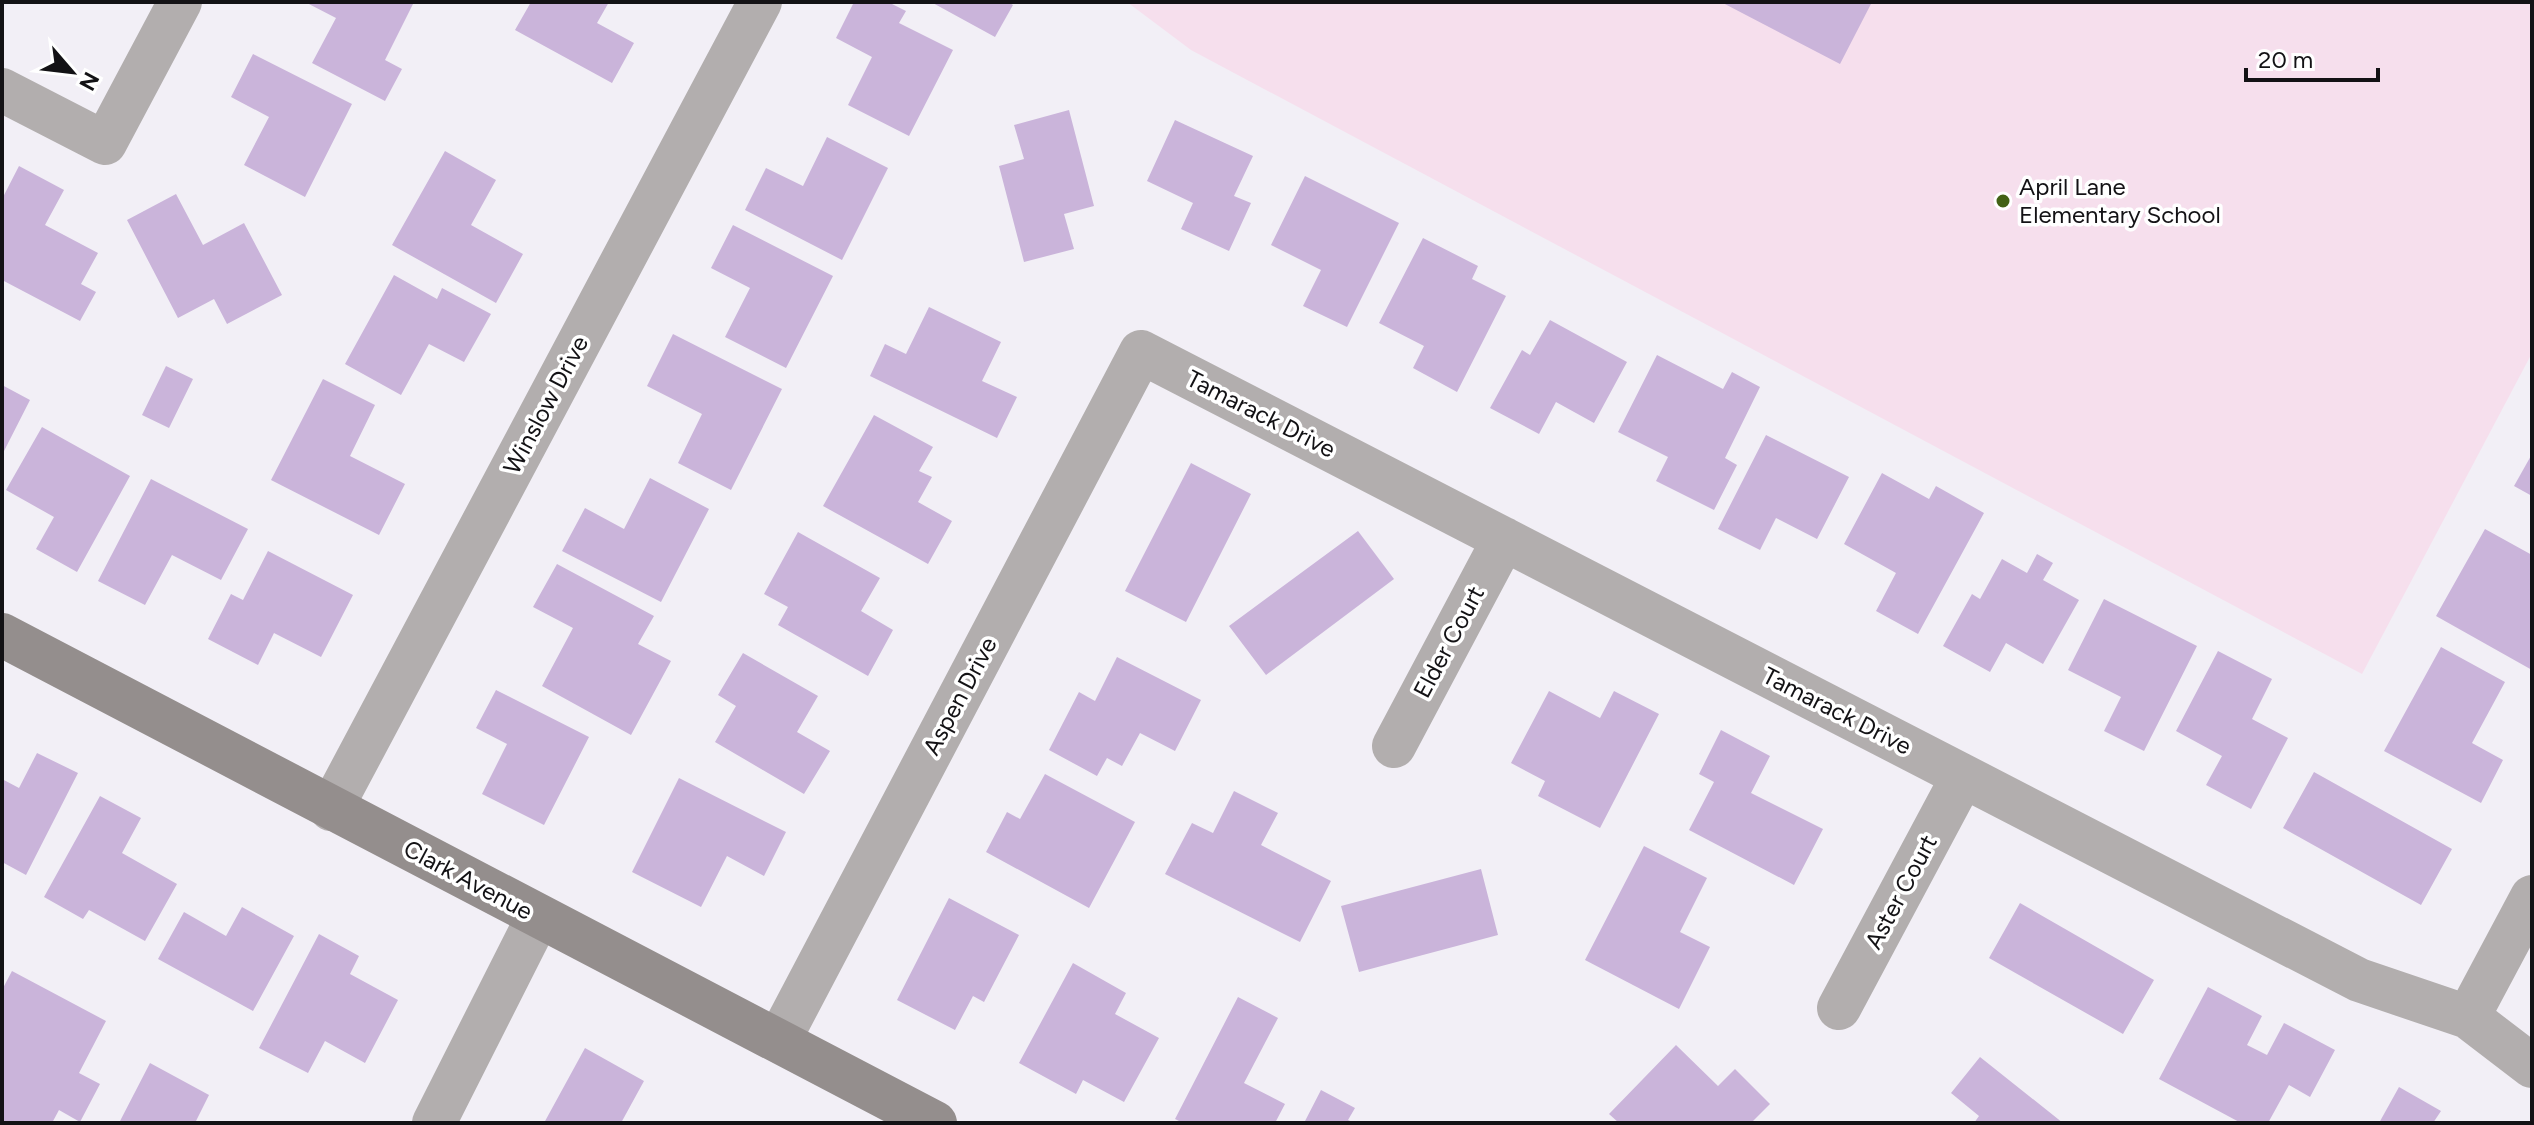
<svg xmlns="http://www.w3.org/2000/svg" width="2534" height="1125" viewBox="0 0 2534 1125" font-family="Figtree,sans-serif">
<style>
.education{fill:#f6dfed}
.building{fill:#cab4da}
.lines{fill:none;stroke-linecap:round;stroke-linejoin:round}
.street{stroke:#b2aeae;stroke-width:44}
.secondary{stroke:#948e8d;stroke-width:44}
.poi-dot{fill:#426115;stroke:#fff;stroke-width:3}
.labels{text-anchor:middle;stroke-width:7;stroke-linejoin:round;paint-order:stroke}
.poi-label{font-size:24px;fill:#131215;stroke:#fff;text-anchor:start}
.street-label{font-size:24px;fill:#131215;stroke:#fff}
</style>
<rect width="100%" height="100%" fill="#f2eff6"/>
<path class="education" d="M1127 2H2532V353L2362 674 1191 50Z"/>
<path class="building" d="M305 2H414L385 60 402 69 385 101 312 63 336 18Z
M531 2H609L597 23 634 43 612 83 515 30Z
M854 2H888L906 11 899 23 953 50 909 136 848 105 872 57 836 38Z
M931 2H1008L1013 5 995 37Z
M1721 2H1872L1840 64Z
M253 54 352 104 305 197 244 165 269 117 231 97Z
M1069 110 1094 206 1064 214 1074 249 1024 262 999 166 1024 159 1014 125Z
M1175 120 1253 156 1234 196 1251 203 1229 251 1181 229 1193 203 1147 181Z
M827 137 888 168 842 260 745 210 766 168 803 186Z
M445 151 496 180 471 225 523 254 496 303 392 245Z
M19 166 64 190 45 225 98 253 81 284 96 292 80 321 2 280V199Z
M1305 176 1399 223 1347 327 1303 306 1321 270 1271 245Z
M176 194 203 245 244 223 282 295 227 324 214 299 178 318 127 220Z
M733 225 833 276 786 368 725 337 750 288 711 268Z
M1423 238 1478 266 1472 279 1506 296 1457 392 1413 368 1424 346 1379 323Z
M394 275 437 299 442 288 491 314 464 362 429 344 401 395 345 364Z
M929 307 1001 342 982 381 1017 397 997 438 870 376 885 344 906 354Z
M1550 320 1627 362 1594 423 1556 402 1539 434 1490 408 1522 350 1530 355Z
M673 334 782 389 731 490 678 463 702 414 647 386Z
M1657 355 1723 389 1732 372 1760 387 1725 458 1737 465 1714 510 1656 481 1668 457 1618 432Z
M166 366 193 379 169 428 142 415Z
M323 379 375 405 350 456 405 484 379 535 271 480Z
M2 385 30 400 2 455Z
M874 415 933 447 919 471 932 477 918 502 952 521 928 564 823 506Z
M42 427 130 476 77 572 36 549 54 517 6 490Z
M1766 435 1849 477 1817 539 1776 518 1760 550 1718 529Z
M2532 454V496L2514 486Z
M1191 463 1251 494 1186 622 1125 591Z
M1882 473 1929 499 1936 486 1984 513 1918 634 1876 611 1896 573 1844 544Z
M650 478 709 509 661 602 562 551 585 508 624 529Z
M151 479 248 529 221 580 172 555 145 605 98 581Z
M2485 529 2532 555V670L2436 616Z
M1358 531 1394 579 1266 675 1229 626Z
M798 532 880 578 861 611 893 630 868 676 778 625 788 607 764 594Z
M268 551 353 595 321 657 274 633 258 665 208 639 231 594 243 600Z
M2037 554 2053 563 2043 580 2079 600 2043 664 2006 643 1990 672 1943 646 1972 594 1980 599 2002 559 2027 573Z
M557 564 654 616 638 644 671 661 631 735 542 686 573 628 533 607Z
M2104 599 2197 646 2144 751 2104 731 2121 697 2068 670Z
M2441 647 2505 682 2472 743 2503 760 2481 803 2384 751Z
M2218 651 2272 679 2252 719 2288 738 2251 809 2206 785 2222 756 2176 731Z
M743 653 818 696 797 732 830 751 804 794 715 742 736 706 718 695Z
M1117 657 1201 700 1175 751 1140 733 1122 766 1107 758 1097 776 1049 750 1079 692 1095 701Z
M496 690 589 737 544 825 482 794 507 744 476 728Z
M1549 691 1600 718 1614 691 1659 714 1600 828 1538 796 1545 781 1511 763Z
M1721 730 1770 756 1751 793 1823 829 1794 885 1689 830 1714 782 1699 774Z
M37 753 78 773 26 875 2 862V779L19 788Z
M2314 772 2452 849 2421 905 2283 828Z
M1045 774 1135 822 1089 908 986 852 1007 812 1020 819Z
M679 778 786 832 764 876 727 856 701 907 632 872Z
M1234 791 1278 813 1261 845 1331 881 1300 942 1165 874 1192 823 1213 833Z
M100 796 141 818 122 853 177 884 145 941 89 910 83 919 44 897Z
M1644 846 1707 878 1680 932 1710 947 1679 1009 1585 960Z
M1481 869 1498 935 1359 972 1341 906Z
M949 898 1019 935 984 1002 973 996 955 1030 897 1000Z
M2020 903 2154 980 2123 1034 1989 958Z
M242 907 294 936 253 1011 158 959 184 912 226 936Z
M319 934 359 956 350 974 398 1000 365 1063 325 1041 308 1073 259 1048Z
M1073 963 1126 993 1115 1014 1159 1038 1124 1102 1083 1080 1076 1094 1019 1063Z
M12 971 106 1021 79 1073 100 1084 80 1122 59 1110 52 1123H2V990Z
M2208 987 2262 1016 2247 1045 2267 1055 2284 1023 2335 1050 2310 1097 2289 1085 2268 1123H2241L2159 1079Z
M1238 997 1278 1018 1244 1083 1285 1104 1275 1123H1183L1175 1119Z
M1676 1045 1718 1086 1735 1069 1770 1104 1751 1123H1619L1609 1114Z
M585 1048 644 1081 621 1123H544Z
M1980 1057 2063 1123H1974L1979 1116 1951 1093Z
M150 1063 209 1095 195 1123H119Z
M2399 1087 2441 1111 2433 1123H2379Z
M1321 1090 1355 1108 1348 1120 1355 1123H1304Z"/>
<g class="lines">
<path class="street" d="M2 90 105 143 180 2
M1394 746 1504 539
M331 809 760 2
M1839 1008 1963 776
M2468 1017 2532 897
M779 1040 1141 352 2359 980 2468 1017 2532 1066
M434 1123 538 917"/>
<path class="secondary" d="M2 635 935 1123"/>
</g>
<circle class="poi-dot" cx="2003" cy="201" r="8"/>
<g class="labels">
<g class="poi-label">
<text x="2019" y="195">April Lane<tspan x="2019" dy="28">Elementary School</tspan></text>
</g>
<g class="street-label">
<text transform="translate(546 405) rotate(-62)" y="8">Winslow Drive</text>
<text transform="translate(1261 414) rotate(27)" y="8">Tamarack Drive</text>
<text transform="translate(1449 642) rotate(-62)" y="8">Elder Court</text>
<text transform="translate(960 696) rotate(-62)" y="8">Aspen Drive</text>
<text transform="translate(1837 711) rotate(27)" y="8">Tamarack Drive</text>
<text transform="translate(468 880) rotate(28)" y="8">Clark Avenue</text>
<text transform="translate(1901 892) rotate(-62)" y="8">Aster Court</text>
</g>
</g>
<rect width="2534" height="1125" fill="none" stroke="#131215" stroke-width="8"/>
<g transform="translate(72 72) rotate(118)" stroke="#ffffff" stroke-width="6" paint-order="stroke">
<path d="M0-6L14 30L0 20L-14 30Z" fill="#131215"/>
<text y="-12" font-size="22" font-weight="bold" text-anchor="middle" fill="#131215">N</text>
</g>
<path d="M2246 68v12h132v-12" fill="none" stroke="#131215" stroke-width="4"/>
<text x="2258" y="68" font-size="24" fill="#131215" stroke="#ffffff" stroke-width="6" paint-order="stroke">20 m</text>
</svg>
